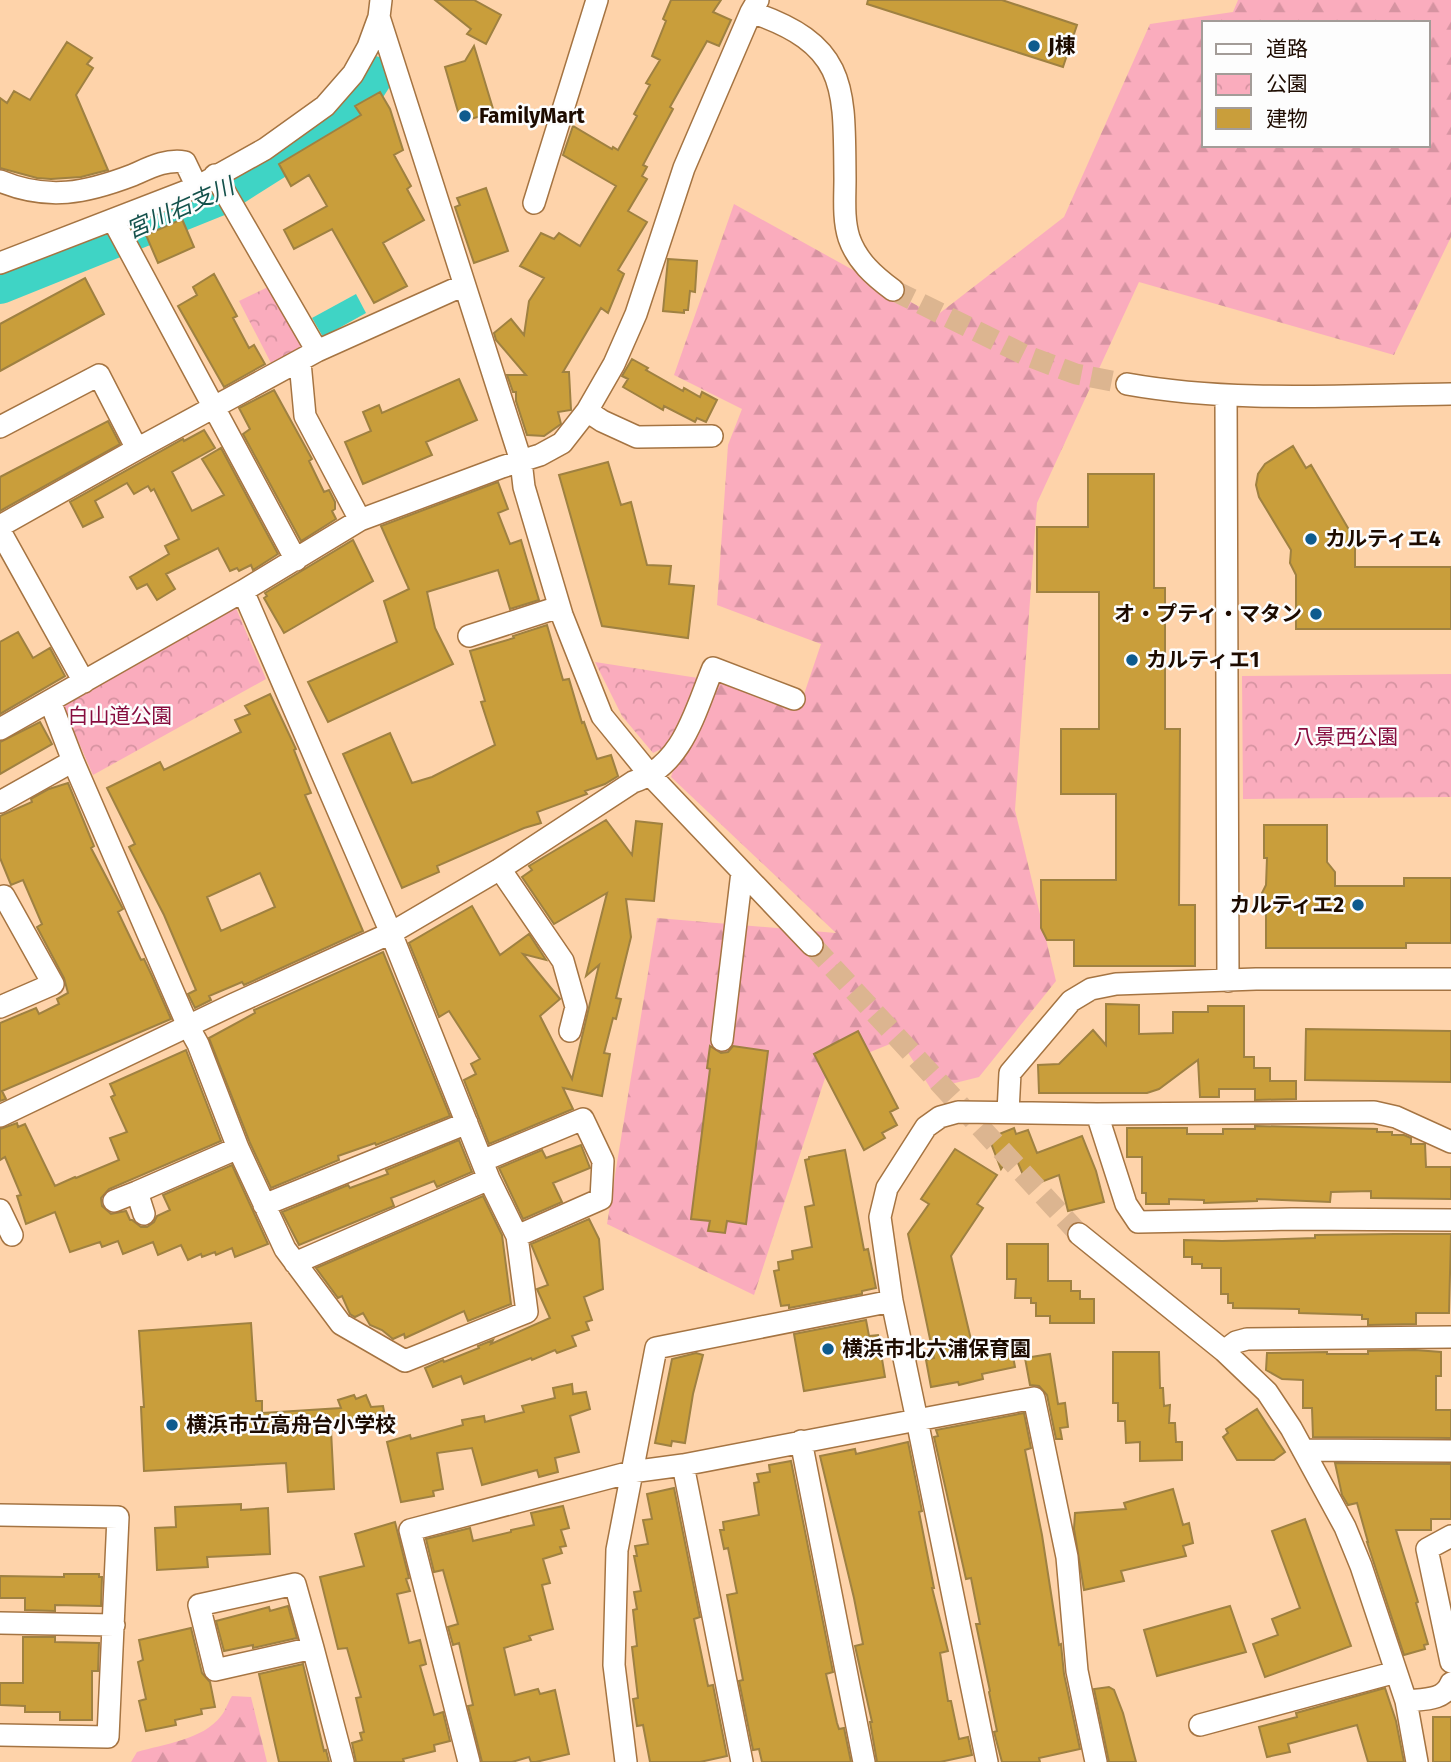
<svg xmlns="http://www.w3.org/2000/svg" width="1451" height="1762" viewBox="0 0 1451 1762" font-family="'Fira Sans','Noto Sans JP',sans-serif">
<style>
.forest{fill:url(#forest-firs);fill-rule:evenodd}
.park{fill:url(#park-crowns)}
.water{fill:#3fd4c5}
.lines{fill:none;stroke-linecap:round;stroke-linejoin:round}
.river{stroke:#3fd4c5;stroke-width:40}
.building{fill:#c99e3b;stroke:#9f8141;stroke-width:2;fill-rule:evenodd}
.minor-tunnel{stroke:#dcb590;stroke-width:21;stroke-dasharray:21 10;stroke-linecap:butt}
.minor-casing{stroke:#a57442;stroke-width:24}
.minor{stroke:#fff;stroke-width:21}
.poi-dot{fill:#0e5b8e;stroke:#fdfdfd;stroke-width:2.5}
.labels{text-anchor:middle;stroke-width:5;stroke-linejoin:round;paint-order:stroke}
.poi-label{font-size:21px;font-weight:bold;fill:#1d0b00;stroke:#fdfdfd;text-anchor:start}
.park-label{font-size:21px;fill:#870d3f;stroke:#fdfdfd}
.water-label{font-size:23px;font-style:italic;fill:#13514b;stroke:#fdfdfd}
</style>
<defs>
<pattern id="forest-firs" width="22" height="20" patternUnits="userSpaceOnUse" patternTransform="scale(1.75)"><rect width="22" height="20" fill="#faacbd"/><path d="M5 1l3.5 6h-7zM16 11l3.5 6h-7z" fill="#d693a1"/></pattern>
<pattern id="park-crowns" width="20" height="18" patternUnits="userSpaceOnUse" patternTransform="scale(1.75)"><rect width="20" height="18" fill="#faacbd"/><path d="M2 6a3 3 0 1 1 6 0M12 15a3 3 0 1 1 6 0" fill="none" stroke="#d693a1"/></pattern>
</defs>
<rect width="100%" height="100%" fill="#fed3aa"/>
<path class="forest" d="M1238 0H1451V237L1394 355 1139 282 1037 503 1015 810 1056 981 979 1077 931 1089 900 1040 828 1069 754 1295 607 1224 657 918 836 933 671 777 680 748 713 668 800 706 821 644 717 605 728 445 742 409 674 375 734 204 936 316 1064 217 1150 24 1233 12ZM1204 23H1428V145H1204Z
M232 1696 251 1697 267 1762H131L137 1752C163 1744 203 1740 221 1716 226 1710 228 1702 232 1696Z"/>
<path class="park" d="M270 286 305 347 272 365 239 301Z
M236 608 266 679 93 775 62 704Z
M595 662 698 678 669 745 653 753 622 716Z
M1451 674V797L1243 799 1242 676Z"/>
<path class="water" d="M356 294 366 313 323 337 312 318Z"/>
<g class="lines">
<path class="river" d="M0 284 216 197 328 126 362 93 373 76"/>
</g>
<path class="building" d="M435 0H474L501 15 486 44 467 34 471 29Z
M671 0H721L713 12 731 20 719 46 707 41 670 107 673 109 643 165 647 167 642 176 647 179 628 211 647 222 618 270 624 274 608 313 601 308 563 372H569L571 410 558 412 561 424 544 436 527 435 516 401V392H513L507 375H526L496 340 494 333 511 319 524 335 529 301 544 278 520 266 541 233 554 239 559 233 580 246 616 186 563 155 573 126 612 149 613 147 618 150 637 116 634 114 650 85 646 83 660 60 652 56 666 21 663 19Z
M868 0H1002L1077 25 1063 67 867 4Z
M67 42 92 58 87 64 93 68 76 95 108 170 81 177 51 179 37 178 0 168V98L7 103 14 91 30 100Z
M474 46 494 112 461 122 445 67 465 61Z
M380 92 390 109 403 150 394 155 411 186 407 189 424 220 383 243 407 286 374 303 332 229 294 249 284 230 327 206 309 175 291 186 279 164 361 115 355 106Z
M486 188 508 251 474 263 455 207 460 205 457 198Z
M182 219 194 247 158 263 146 235Z
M668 259 697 261 695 292 690 291 688 310H684V313L663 311Z
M214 274 237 316 233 318 249 348 254 345 265 364 224 387 178 306 197 295 193 287Z
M85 278 104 314 0 371V324Z
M632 359 648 368 646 370 683 391 684 388 700 397 702 392 717 400 706 422 697 418 695 422 664 406 663 410 623 387 628 379 622 376Z
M459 379 477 420 426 442 432 455 363 484 345 442 371 431 363 412 379 405 382 413Z
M274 390 312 459 309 461 324 492 329 490 335 502V509L332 511 336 519 301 541 243 434 250 429 239 408Z
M108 421 120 444 0 511V477Z
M204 430 215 448 172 472 192 511 224 495 202 459 221 448 278 554 253 570 251 565 239 571 237 568 230 571 218 548 166 574 175 589 157 600 147 584 137 589 130 577 169 554 165 546 179 539 154 489 151 491 148 486 134 494 127 483 95 501 103 517 83 527 70 502 183 439 184 441Z
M1293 446 1306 468 1311 465 1355 540V567H1451V629H1296V575L1290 563 1291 550 1259 497 1256 485 1258 474 1265 464Z
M608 462 621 505 631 502 647 565 671 566 669 584 694 586 688 638 602 626 559 475Z
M1088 474H1154V588H1165V729H1180L1179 905H1195V966H1074V940H1047L1041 928V880H1116V794H1061V729H1099V592H1037V527H1088Z
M498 482 508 509 498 513 510 544 521 540 539 600 510 609 498 570 427 592 435 628 453 664 328 722 308 682 397 642 384 601 409 589 381 526Z
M353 540 373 581 284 633 264 598 267 596 265 593Z
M547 625 563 680 569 679 582 723 584 722 597 759 611 755 618 776 605 784 585 791 587 794 537 812 541 823 524 828 437 866 439 872 402 888 343 754 390 733 412 783 432 777 495 745 481 702 485 701 470 651 514 638 513 636Z
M18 632 33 658 50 648 65 676 0 714V642Z
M270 694 296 749 294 750 311 793 305 795 363 931 244 985 242 982 209 996 211 1000 195 1008 188 994 196 990 164 915 129 847 135 844 107 788 160 762 164 770 241 732 235 720 250 714 245 706ZM260 873 275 907 221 931 207 897Z
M40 722 52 744 0 774V742Z
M68 783 94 846 91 848 123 909 118 912 141 960 144 959 152 976 171 1019 2 1091 6 1099 0 1101V1023L36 1008 39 1014 59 1004 57 999 68 993 64 978 37 927 42 924 23 880 11 885 0 858V816L32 802 31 799 49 789Z
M606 820 632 855 636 821 662 824 654 901 626 899 631 937 616 998 621 999 616 1019 613 1018 604 1053 610 1054 602 1096 563 1088 573 1109 489 1144 464 1080 476 1074 471 1064 480 1059 449 1011 439 1017 409 943 472 906 500 955 529 934 546 960 523 954 560 999 540 1016 572 1079 599 965 586 976 607 893 554 924 522 877 532 870 529 866Z
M1264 825H1327V862L1335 872V886H1404V878H1451V943H1406V948H1266V909L1262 901V893L1266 885 1267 858H1264Z
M383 952 450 1116 376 1145 375 1143 338 1156 339 1160 271 1188 250 1143 209 1038 255 1013 254 1010Z
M1106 1004 1139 1005V1034L1173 1033V1012H1208V1006H1244V1057H1254V1068H1270V1081H1296V1099L1255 1100V1089H1219V1097H1200L1198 1060 1159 1089 1147 1093H1039L1038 1065 1059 1064 1093 1030 1106 1045Z
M1306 1029 1451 1031V1082L1305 1080Z
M858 1031 898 1108 890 1112 897 1125 882 1133 885 1138 864 1150 814 1054Z
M710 1046 721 1053 728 1052 733 1046 768 1051 746 1224 727 1221 725 1233 708 1231 710 1221 691 1219 710 1069 707 1068Z
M186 1050 221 1141 109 1189 101 1198 102 1206 111 1214 126 1211 130 1220H132L141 1227H147L154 1222 157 1216 170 1210 163 1195 232 1165 268 1244 235 1257 232 1248 216 1255 215 1252 202 1257 201 1254 188 1260 181 1245 158 1255 153 1242 123 1254 118 1241 102 1247 100 1242 70 1252 55 1212 26 1224 17 1196 21 1195 5 1157 0 1160V1129L17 1123 18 1127 25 1124 55 1186 75 1177 76 1178 119 1160 110 1138 127 1132 111 1097 115 1095 110 1084Z
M1255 1126 1377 1129V1132H1392V1135H1404L1411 1138V1144H1425L1426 1167H1451V1199L1371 1198V1191L1331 1192 1330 1202 1257 1199V1201L1204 1203V1200L1169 1199V1204H1146V1193H1142V1157H1127V1128H1187V1134H1223V1129H1255Z
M1014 1128 1016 1134 1028 1130 1037 1153 1082 1136 1096 1171 1104 1202 1068 1211 1059 1175 1028 1187 1013 1151 1001 1169 989 1138Z
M459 1140 472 1172 437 1187 434 1181 391 1198 394 1206 299 1245 282 1212 348 1185 350 1188 388 1174 386 1170Z
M581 1145 590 1168 553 1183 562 1202 523 1219 499 1168 542 1150 546 1158Z
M955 1149 997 1175 977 1204 983 1208 951 1256 973 1348H976L977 1352 1011 1346 1015 1367 982 1374 983 1379 959 1385 958 1382 931 1387 926 1360 934 1358 908 1234 929 1204 921 1199Z
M845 1150 864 1250 868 1249 876 1288 862 1291V1294L789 1308V1305L781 1306 774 1271 779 1270 778 1262 793 1259 792 1251 812 1247 805 1207 814 1205 805 1160 809 1159V1157Z
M483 1196 502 1235 511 1304 468 1321 464 1311 405 1338 404 1334 393 1339 382 1330 370 1325 363 1313 355 1317 350 1314 342 1296 338 1298 316 1268Z
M589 1219 599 1239 603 1289 584 1297 592 1320 586 1322 589 1330 572 1336 576 1346 557 1353 555 1350 532 1360 531 1358 464 1384 461 1376 433 1387 425 1368 443 1360 444 1362 479 1348 478 1346 493 1340 491 1344 550 1318 537 1289 548 1285 531 1244Z
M1395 1234H1451L1449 1313H1416V1324L1368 1325V1319H1362V1315L1299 1313V1309L1233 1308V1303H1228V1294H1221V1268H1202V1264H1192V1257H1184V1240L1222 1241 1315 1238V1235Z
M1007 1244H1048V1281H1071V1291H1080V1299H1094V1323H1050V1316H1036V1303H1031V1298H1015L1016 1279H1007Z
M866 1320 869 1336 878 1335 885 1377 804 1391 794 1334Z
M251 1323 256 1401H262V1413L341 1408 338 1400 354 1395 356 1399 366 1395 371 1407 383 1406 384 1411 331 1430 334 1489 288 1492 286 1463 144 1471 141 1407H144L139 1331Z
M1415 1350 1441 1352V1376H1436V1410H1451V1438L1313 1437 1312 1408H1303V1380L1282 1379 1266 1370 1267 1353 1327 1352V1354H1368V1351Z
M1113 1352H1159L1160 1388H1163L1164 1406 1170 1405 1169 1423H1175L1176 1442H1182V1460L1140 1461V1442L1126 1443 1125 1421H1118V1403H1113Z
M696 1353 703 1355 693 1394 685 1443 672 1441 671 1446 655 1443 672 1359Z
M1050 1354 1058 1404 1065 1403 1068 1427 1060 1428 1062 1439H1056L1047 1395 1039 1386 1030 1385 1025 1358Z
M572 1384 573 1394 586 1392 590 1409 570 1416 579 1452 555 1458 558 1472 539 1477 537 1470 482 1485 472 1448 437 1453 443 1489 433 1491 434 1496 401 1502 387 1442 410 1435 411 1439 463 1425 462 1420 484 1416 485 1422 524 1412 522 1406 555 1398 553 1388Z
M1257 1409 1285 1452 1274 1460H1237L1223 1437 1228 1433 1226 1429Z
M1024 1413 1031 1448 1025 1450 1042 1535 1059 1645 1061 1644 1064 1674 1080 1749 1039 1758 1040 1762H1002L994 1732 997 1731 989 1692 990 1691 976 1624H980L971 1578 966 1579 934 1437 938 1436 936 1430Z
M908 1442 922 1511 919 1512 934 1588H932L948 1651 940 1653 948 1701H951L959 1739 968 1737 972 1755 940 1762H877L870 1722H872L855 1646 863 1644 854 1598 820 1456 855 1449 856 1454Z
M791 1461 833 1672 826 1674 837 1723 839 1729 844 1728 851 1762H762L759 1749 753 1750 739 1681 743 1680 727 1595 737 1593 728 1548 724 1549 720 1530H724L723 1522 759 1515 754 1483 759 1482 757 1474 770 1472 769 1465Z
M1335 1463 1451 1464V1519H1431V1530H1396L1418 1602 1416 1603 1428 1644 1424 1645 1425 1649 1404 1655 1367 1542H1368L1357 1503 1348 1505 1342 1495Z
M674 1488 700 1617 694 1619 708 1686 713 1685 727 1756 700 1762H650L643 1725 637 1726 633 1699 638 1698 632 1647 637 1646 633 1610 637 1609 634 1592 641 1591 634 1556H637L635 1546 648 1544 643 1520 652 1519 647 1494Z
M1173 1489 1183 1525 1189 1523 1193 1543 1183 1546 1186 1556 1121 1571 1124 1581 1084 1590 1074 1529 1075 1513 1126 1509 1124 1503Z
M241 1504V1510L268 1508 270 1554 207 1557 208 1567 157 1570 155 1528 176 1527 175 1507Z
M563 1506 569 1528 561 1530 566 1546 560 1547 562 1553 543 1559 550 1583 542 1585 553 1629 529 1636 531 1640 504 1648 515 1695 538 1689 540 1694 555 1690 569 1754 536 1762H531L529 1757 512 1762H482L468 1706 473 1705 459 1643 453 1645 448 1627 458 1624 443 1570 434 1572 426 1539 470 1528 473 1541 511 1532V1530L534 1525 531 1513Z
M1305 1519 1351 1646 1265 1677 1253 1644 1278 1635 1272 1619 1300 1608 1272 1531Z
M395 1522 409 1578 406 1579 410 1591 397 1594 409 1643 420 1640 426 1664 420 1666 434 1715 443 1712 450 1741 434 1745 435 1751 403 1759 404 1762H356L352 1743 362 1740 360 1733 364 1732 356 1698 361 1697 347 1648 338 1649 320 1577 364 1566 355 1534Z
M64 1574H99V1577H102L101 1606 55 1605V1611L25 1610V1598H0V1576L64 1577Z
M288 1606 297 1638 253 1648V1645L224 1651 216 1621 269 1607 270 1611Z
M1230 1606 1246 1652 1157 1676 1144 1630Z
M191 1628 202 1673 210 1682 215 1707 201 1709 202 1714 175 1720 176 1725 146 1731 139 1701 146 1699 138 1662 143 1660 139 1640Z
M23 1637H55V1642L99 1643 98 1671H92V1720H60V1712H25V1706L0 1705V1683H23Z
M303 1664 324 1751 326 1750 329 1762H279L259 1674Z
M1109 1687 1114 1690 1123 1713 1136 1762H1109L1094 1689Z
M1385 1688 1396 1721 1404 1762H1368L1357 1725 1288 1744 1290 1752 1267 1757 1259 1727 1297 1717 1296 1713Z
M1433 1717H1451V1762H1433Z"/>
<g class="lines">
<path class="minor-tunnel" d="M893 290 1025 355 1076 374 1127 384
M812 945 1079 1234"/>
<defs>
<path id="minor" d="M751 12C849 45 844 88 845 179 845 198 843 219 849 238 857 261 874 276 893 290
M379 17 521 461 524 487 562 615 602 716 651 776 812 945
M215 175 317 351
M0 181C48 201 86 193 133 175 151 167 166 159 185 162L197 187
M534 203 597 0
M113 220 296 560
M0 263 197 187 265 149 325 106 353 74 368 47 379 17 381 0
M300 362 305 416 360 520
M1127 384C1233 403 1343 395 1451 394
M1226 395 1228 981
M587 411 602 421 637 437 712 436
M0 427 99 375 137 449
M0 526 137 449 317 351 464 285
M0 531 84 682
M469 636 559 607
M50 701 73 761 188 1026 198 1044 238 1148 285 1249 341 1324 405 1361 527 1312 517 1236 489 1179 391 933 243 591
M0 729 243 591 360 520 502 467 540 455 562 443 587 411 614 364 636 314 684 168 751 12 758 0
M0 802 73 761
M500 869 563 961 576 1007 570 1031
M0 1007 53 984 4 896
M722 1040 742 872
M1008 1112 1010 1073 1071 1001 1091 989 1116 984 1256 979H1451
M1097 1114 1126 1204 1138 1222 1292 1219 1451 1220
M0 1116 234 1004 391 933 500 869 633 782C683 766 695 711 713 668L794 699
M482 1161 583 1119 603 1161 601 1199 517 1236
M137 1192 144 1214
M114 1201 137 1192 238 1148
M264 1205 467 1123
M0 1210 12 1235
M1079 1234 1224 1351 1267 1392 1291 1428 1345 1527 1361 1566 1406 1701 1417 1762
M295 1263 489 1179
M1224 1351 1236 1342 1247 1339 1451 1337
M801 1441 864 1762
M1303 1450 1451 1451
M683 1465 742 1762
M0 1515 118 1517 108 1737 0 1735
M1451 1536 1427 1549 1451 1662
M0 1623 114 1625
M313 1648 215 1670 199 1605 295 1584 313 1648 343 1762
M1406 1701C1423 1699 1444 1701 1451 1683
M1200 1725 1396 1672
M469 1762 410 1530 631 1472 683 1465 917 1420 892 1301 880 1217 887 1188 926 1127 940 1117 958 1112 1097 1114 1374 1112 1396 1117 1451 1142
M626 1762 614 1665 617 1550 656 1348 892 1301
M987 1762 917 1420 1034 1398 1067 1557 1077 1671 1096 1762"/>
</defs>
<use href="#minor" class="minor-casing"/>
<use href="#minor" class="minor"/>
</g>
<g class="poi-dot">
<circle cx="1034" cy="46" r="7"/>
<circle cx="465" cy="116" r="7"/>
<circle cx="1311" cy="539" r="7"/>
<circle cx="1316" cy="614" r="7"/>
<circle cx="1132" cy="660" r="7"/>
<circle cx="1358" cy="905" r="7"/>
<circle cx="828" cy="1349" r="7"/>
<circle cx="172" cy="1425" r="7"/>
</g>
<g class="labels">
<g class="poi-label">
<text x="1048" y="53">J棟</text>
<text x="479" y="123">FamilyMart</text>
<text x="1325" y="546">カルティエ4</text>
<text x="1302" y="621" text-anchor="end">オ・プティ・マタン</text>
<text x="1146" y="667">カルティエ1</text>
<text x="1344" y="912" text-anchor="end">カルティエ2</text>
<text x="842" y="1356">横浜市北六浦保育園</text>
<text x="186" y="1432">横浜市立高舟台小学校</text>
</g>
<g class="park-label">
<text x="120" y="723">白山道公園</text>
<text x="1346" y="744">八景西公園</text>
</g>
<g class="water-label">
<text transform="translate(180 208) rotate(-24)" y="8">宮川右支川</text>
</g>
</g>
<rect x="1202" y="21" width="228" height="126" fill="#fdfdfd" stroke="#a39c98" stroke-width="2"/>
<rect x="1216" y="44" width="35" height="10" fill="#ffffff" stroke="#a39c98" stroke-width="2"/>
<text x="1266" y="56" font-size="21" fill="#1d0b00">道路</text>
<rect x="1216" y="74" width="35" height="21" fill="url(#park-crowns)" stroke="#a39c98" stroke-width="2"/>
<text x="1266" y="91" font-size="21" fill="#1d0b00">公園</text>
<rect x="1216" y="108" width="35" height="21" fill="#c99e3b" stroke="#a39c98" stroke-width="2"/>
<text x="1266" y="126" font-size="21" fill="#1d0b00">建物</text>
</svg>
